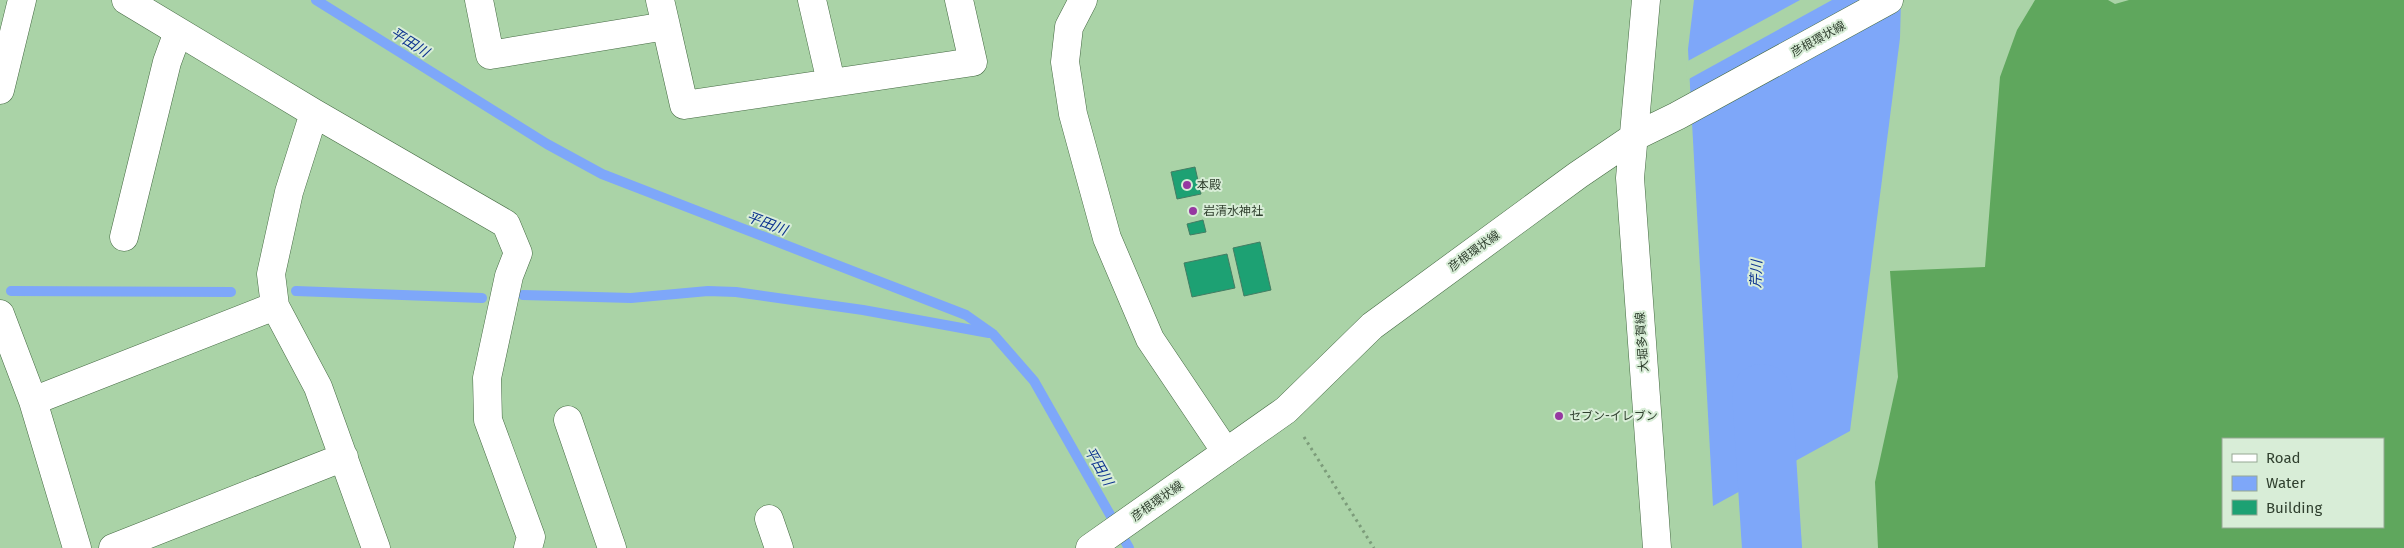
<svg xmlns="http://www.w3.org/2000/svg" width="2404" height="548" viewBox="0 0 2404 548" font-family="'Fira Sans','Noto Sans JP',sans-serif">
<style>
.forest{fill:#5fa75d;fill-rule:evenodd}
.water{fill:#7ea7f9}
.pier{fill:#aad3a7}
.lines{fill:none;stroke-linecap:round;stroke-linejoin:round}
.stream{stroke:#7ea7f9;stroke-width:10}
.river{stroke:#7ea7f9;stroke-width:60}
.building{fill:#1da173;stroke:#437d63}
.street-casing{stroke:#456a43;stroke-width:29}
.secondary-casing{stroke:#456a43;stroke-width:29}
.path{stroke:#7c9c7a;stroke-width:3;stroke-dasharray:2.5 4;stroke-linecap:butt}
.street{stroke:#fff;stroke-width:28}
.secondary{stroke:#fff;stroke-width:28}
.poi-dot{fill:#9638a1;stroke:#d8edd7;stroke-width:2}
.labels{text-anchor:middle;stroke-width:4;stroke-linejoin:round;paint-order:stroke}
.street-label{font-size:12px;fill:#30402f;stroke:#d8edd7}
.poi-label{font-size:12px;fill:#30402f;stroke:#d8edd7;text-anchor:start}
.water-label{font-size:14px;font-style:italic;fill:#0c338f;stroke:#d8edd7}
</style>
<rect width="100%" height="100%" fill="#aad3a7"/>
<path class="forest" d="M2035 0H2108L2115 4 2129 0H2404V548H1878L1875 482 1898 377 1890 271 1985 267 2000 77 2017 30ZM2223 439H2383V527H2223Z"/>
<path class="water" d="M1694 0H1901L1900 38 1850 431 1713 506 1688 49Z"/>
<path class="pier" d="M1800 0H1832L1687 80 1686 62Z"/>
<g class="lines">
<path class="stream" d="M316 0 547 144 602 174 966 315 993 334 1034 381 1129 548
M11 291 231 292
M296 291 482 298
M523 295 631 298 708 291 736 292 863 310 989 333"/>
<path class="river" d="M1762 394 1772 548"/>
</g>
<path class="building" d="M1195 167 1201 194 1177 199 1171 172Z
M1203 220 1206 232 1190 235 1187 224Z
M1260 242 1271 290 1244 296 1233 248Z
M1227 254 1235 288 1192 297 1184 263Z"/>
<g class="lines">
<defs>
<path id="street" d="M126 0 314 113 506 224 518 253 509 276 487 378 488 420 531 537 528 548
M479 0 490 55 666 26 684 105 973 62 959 0
M660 0 666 26
M812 0 831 82
M1083 0 1069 27 1065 62 1073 114 1107 238 1150 339 1226 452
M0 90 22 0
M124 237 167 62 178 32
M275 306 271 274 289 192 314 113
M0 314 33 401 77 548
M33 401 275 306 318 387 376 548
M568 420 612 548
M769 519 779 548
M113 548 344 457"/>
<path id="secondary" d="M1646 0 1630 178 1657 548
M1090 548 1286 410 1372 326 1578 175 1634 137 1677 116 1889 0"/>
</defs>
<use href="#street" class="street-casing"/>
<use href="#secondary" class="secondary-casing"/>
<path class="path" d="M1304 437 1374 548"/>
<use href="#street" class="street"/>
<use href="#secondary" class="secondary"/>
</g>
<g class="poi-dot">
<circle cx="1187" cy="185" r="5"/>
<circle cx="1193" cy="211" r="5"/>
<circle cx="1559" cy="416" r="5"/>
</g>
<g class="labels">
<g class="street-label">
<text transform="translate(1818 39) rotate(-29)" y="4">彦根環状線</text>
<text transform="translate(1474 251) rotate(-36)" y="4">彦根環状線</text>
<text transform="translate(1642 342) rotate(-94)" y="4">大堀多賀線</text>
<text transform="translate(1157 501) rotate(-35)" y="4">彦根環状線</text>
</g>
<g class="poi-label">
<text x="1197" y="189">本殿</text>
<text x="1203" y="215">岩清水神社</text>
<text x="1569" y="420">セブン-イレブン</text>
</g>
<g class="water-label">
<text transform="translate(410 42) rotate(32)" y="5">平田川</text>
<text transform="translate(767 223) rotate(21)" y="5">平田川</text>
<text transform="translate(1756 274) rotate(-88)" y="5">芹川</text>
<text transform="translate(1099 466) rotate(60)" y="5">平田川</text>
</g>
</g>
<rect x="2222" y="438" width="162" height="90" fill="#d8edd7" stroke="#95a894"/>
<rect x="2232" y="454" width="25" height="8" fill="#ffffff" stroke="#95a894"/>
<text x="2266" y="463" font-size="15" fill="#30402f">Road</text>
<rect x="2232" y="476" width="25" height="15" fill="#7ea7f9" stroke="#95a894"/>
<text x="2266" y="488" font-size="15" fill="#30402f">Water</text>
<rect x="2232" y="500" width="25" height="15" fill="#1da173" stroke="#95a894"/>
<text x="2266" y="513" font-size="15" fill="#30402f">Building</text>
</svg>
